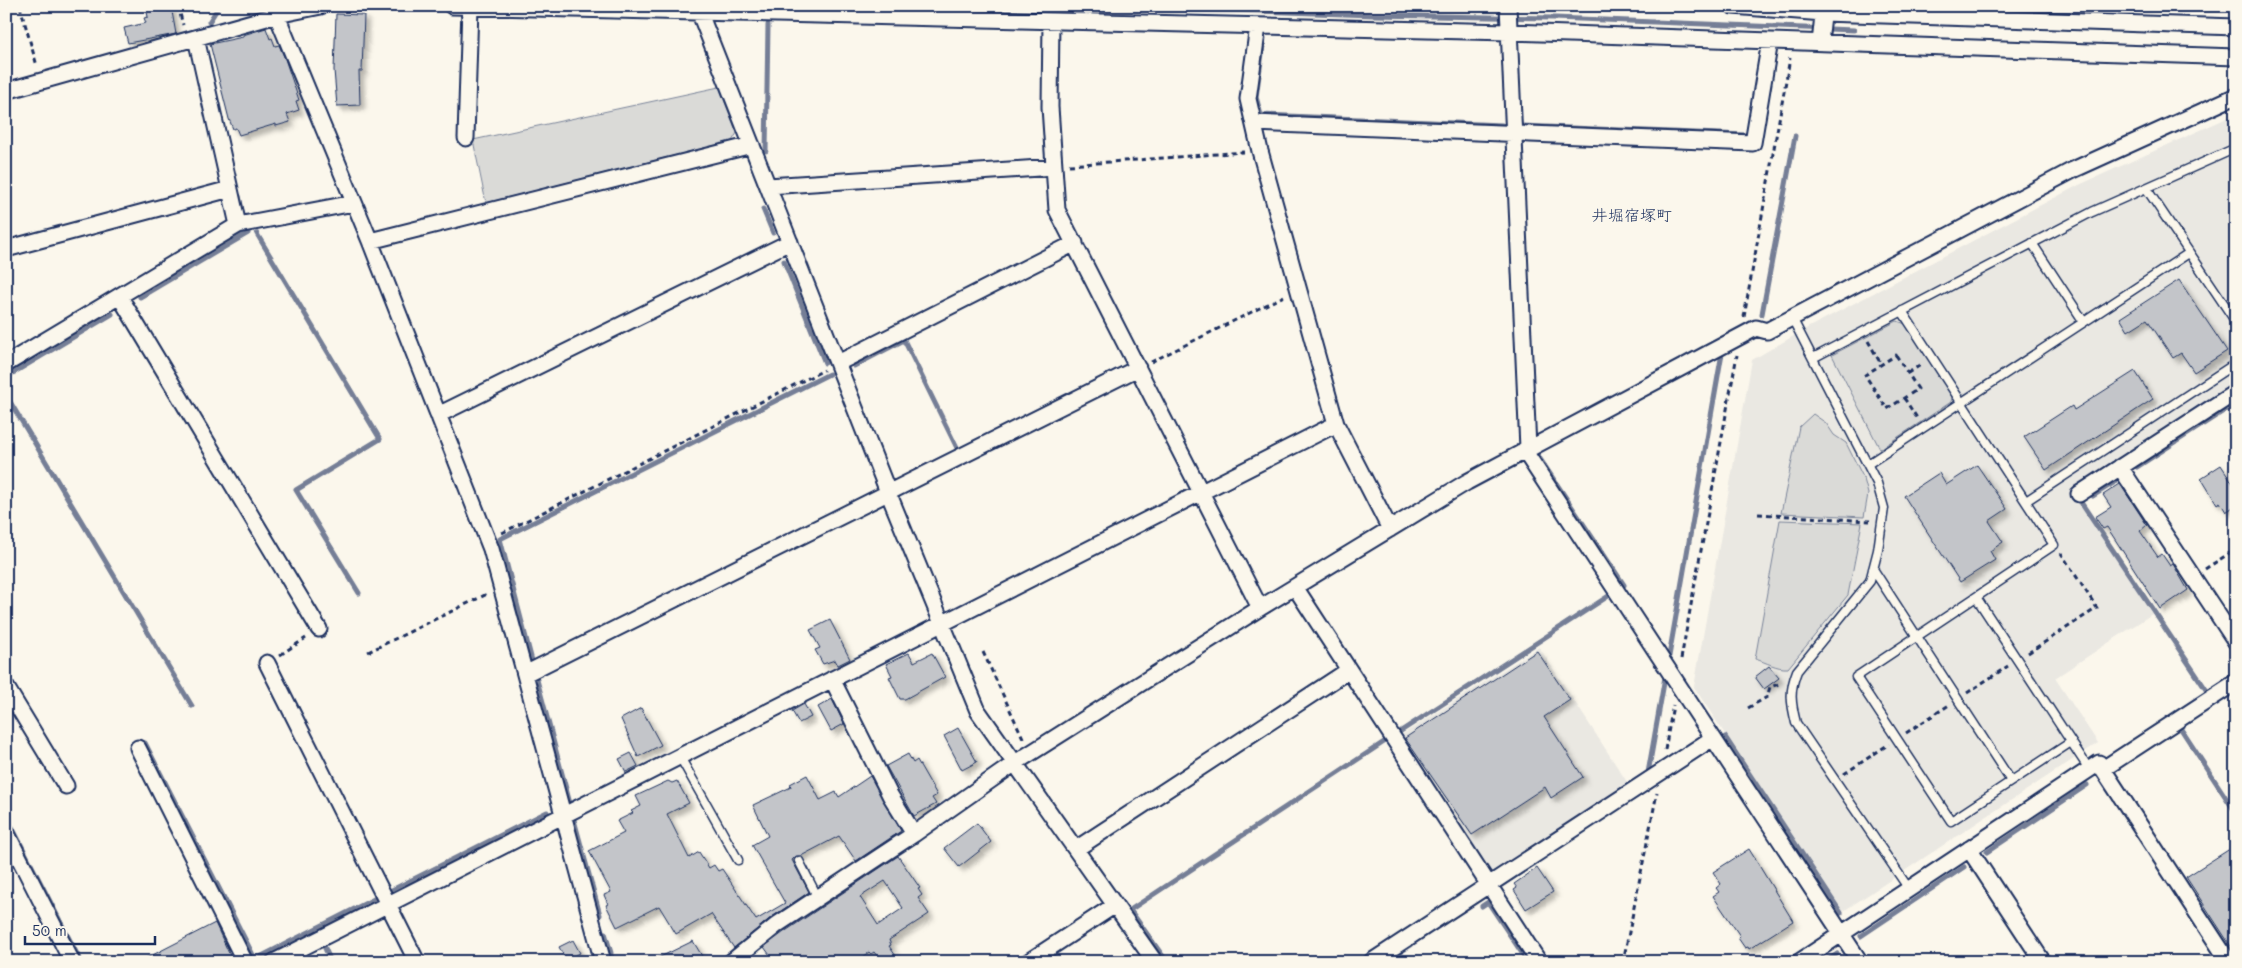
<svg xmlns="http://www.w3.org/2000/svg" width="2242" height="968" viewBox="0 0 2242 968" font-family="Mali,'Klee One',sans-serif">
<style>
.built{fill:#eae8e2}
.green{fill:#dadad7;stroke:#7a849a}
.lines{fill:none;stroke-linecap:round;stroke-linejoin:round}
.stream{stroke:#747e96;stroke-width:5}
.building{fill:#c3c5c9;stroke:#1b2f5e;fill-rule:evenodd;filter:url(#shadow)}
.lane-casing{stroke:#1b2f5e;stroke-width:11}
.street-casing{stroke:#1b2f5e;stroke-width:19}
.path{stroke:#1b2f5e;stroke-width:3;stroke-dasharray:5 4;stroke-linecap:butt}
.lane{stroke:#fbf7ec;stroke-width:8}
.street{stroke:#fbf7ec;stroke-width:15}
.labels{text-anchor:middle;stroke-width:4;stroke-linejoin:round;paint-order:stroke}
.quarter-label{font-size:16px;fill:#1b2f5e;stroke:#fbf7ec}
</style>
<defs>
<filter id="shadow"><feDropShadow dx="4.5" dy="4.5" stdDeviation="2.5" flood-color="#0004"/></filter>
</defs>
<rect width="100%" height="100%" fill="#fbf7ec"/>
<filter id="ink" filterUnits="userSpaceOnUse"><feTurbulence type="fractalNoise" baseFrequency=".02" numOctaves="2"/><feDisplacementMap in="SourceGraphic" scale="10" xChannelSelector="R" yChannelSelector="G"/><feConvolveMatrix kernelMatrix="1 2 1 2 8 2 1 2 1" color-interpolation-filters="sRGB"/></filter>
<g filter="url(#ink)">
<path class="built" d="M2236 114V383L2072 491 2152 614 2055 678 2098 743 1842 912 1694 687 1752 360 1809 327 2079 185Z
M1539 647 1629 785 1496 872 1488 870 1400 736Z"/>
<path class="green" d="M719 87 737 133 732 141 486 203 473 140Z
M1897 321 1906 324 1952 396 1951 402 1880 449 1832 355Z
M1813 414 1826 423 1834 435 1846 443 1864 479 1868 494 1864 517 1781 513 1799 427Z
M1780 520 1862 523 1848 595 1788 668C1777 669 1766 662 1755 659Z"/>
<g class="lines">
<path class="stream" d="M1103 6 1373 15 1554 18 1854 30
M2050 10V6
M209 22 219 6
M1264 39 1256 97 1261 115 1502 125
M1521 126 1746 135
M766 151 768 25
M239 196 242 210
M763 209 773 233
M257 234 380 439 296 490 359 593
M784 261 825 363
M140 297 248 233
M1762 314 1795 136
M854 366 904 340 957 448
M6 377 112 314
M6 395 192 706
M1538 449 1536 453 1624 585
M2137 467 2236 403
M2093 496 2115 482
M2082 504 2207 691
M1669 656 1722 353
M532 661 500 539 829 374
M537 680 569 800
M2179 726 2236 813
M1398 733 1610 595
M1725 737 1841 913
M145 743 253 955
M1648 773 1665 677
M574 820 600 915
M12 827 81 962
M1987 852 2087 785
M390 891 547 812
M1482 906 1488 902 1528 962
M605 933 611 953
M1861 936 1964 867
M324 946 331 962
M612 957 613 962
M258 958 376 898
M1167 962 1130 910 1384 742
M1385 962 1411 945
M1825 962 1837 954"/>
</g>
<path class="building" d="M146 6H171L176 34 128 43 124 28 146 23 144 18 148 17Z
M336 14 364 15 362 71H359L360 105 337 106 334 70Z
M266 28 270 39 272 38 275 46 279 45 285 59 299 100 296 101 299 110 287 114 290 122 276 126V124L239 135 236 128 233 129 229 119 210 44 243 37V35Z
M2179 280 2227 351 2194 372 2181 353 2173 358 2147 319 2128 331 2120 318Z
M2135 371 2153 399 2046 470 2024 437 2072 406 2074 410Z
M1977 465 2007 509 1989 521 2003 542 1990 551 1995 560 1960 582 1904 496 1939 473 1946 485Z
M2221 465 2236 488V505L2226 512 2220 502 2217 504 2201 478Z
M2120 484 2147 525 2140 531 2158 557 2162 554 2170 566 2173 564 2188 590 2160 609 2107 527 2103 529 2095 517 2111 507 2103 495Z
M830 620 850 659 838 665 835 660 823 664 815 650 820 648 810 630Z
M1537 651 1570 700 1544 717 1583 777 1551 798 1545 787 1472 835 1405 738Z
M909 653 914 662 932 653 945 677 905 699H900L889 677 892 676 886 664Z
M1769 666 1779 678 1764 689 1755 677Z
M832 699 844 724 831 731 818 707Z
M804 704 811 717 799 723 792 711Z
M641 708 661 745 638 757 621 719Z
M958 728 977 762 962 770 944 736Z
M631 753 638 766 626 772 619 759Z
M908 754 913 763 917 760 937 795 932 798 936 804 914 816 886 766Z
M807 775 820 800 836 792 839 797 870 776 901 831 856 861 839 836 801 856H796L792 860 809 892 772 917 734 948 711 914 676 934 659 906 617 927 606 905 608 904 604 895 611 892 589 851 624 833 617 821 633 813 631 811 641 806 636 796 668 781 672 783 677 781 689 803 667 814 689 858 699 852 709 868 714 865 718 871 722 869 756 920 785 903 752 845 768 836 753 805 791 787 790 784Z
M977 823 991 842 959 867 944 848Z
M2236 845V954L2186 877Z
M1749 849 1793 921 1749 949 1748 947 1745 948 1738 938 1740 936 1713 896 1719 892 1716 888 1721 884 1713 872Z
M898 856 920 888 918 889 922 895 918 898 929 914 889 940 891 945 889 946 900 962H882L874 952 871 954 869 952 855 962H775L764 947 784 932ZM885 881 903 908 878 925 860 897Z
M1537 868 1553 892 1526 909 1514 890 1517 888 1514 884Z
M215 923 233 962H139Z
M573 940 580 953 566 960 559 947Z
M693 941 702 956 694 962H650Z"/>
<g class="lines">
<defs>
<path id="lane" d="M2146 188 2236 322
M2032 243 2084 322
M1902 311 2054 545 1856 677 1951 821 2071 742
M1792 318 1877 483 1884 508 1878 550 1870 581 1797 671C1789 691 1791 703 1796 723L1909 889
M1813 358 2092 212 2236 148
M1868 464 2189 253
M2026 501 2236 363
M1873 569 2011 781
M1976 597 2089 769
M680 757 738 860
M799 861 818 898"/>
<path id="street" d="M273 6 370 241 491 549 603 962
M452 6 736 13V6
M697 6 888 492 978 711 1155 962
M1508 6 1528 448
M1733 6 1823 13 2236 27
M736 13 1508 32 2236 57
M1051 21 1050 107 1057 210 1260 608
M1258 26 1248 99 1260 151 1336 424 1390 529
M196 38 238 225
M1820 43 1824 6
M6 91 277 15 321 6
M1254 123 1753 143 1770 41
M466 138 470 7
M768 186 1054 167
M370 241 752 145
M6 249 230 189
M120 297 319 629
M838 363 1075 243
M6 364 238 225 354 203
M438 415 790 242
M1524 450 1860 962
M2120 467 2236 642
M2079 494 2236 392
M1295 587 1539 962
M267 663 417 962
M525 674 1138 368
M832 679 890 795 914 834
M6 687 66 786
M138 748 245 962
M2103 769 2236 682
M6 832 72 962
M1076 849 1349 670
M1969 849 2043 962
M274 962 1336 424
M731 962 778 924 914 834 1015 763 1260 608 1467 482 1756 328 1767 331 2073 170 2236 96
M1028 962 1115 905
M1371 962 1713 738
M1799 962 2099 763 2229 962"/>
</defs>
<use href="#lane" class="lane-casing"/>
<use href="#street" class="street-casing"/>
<path class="path" d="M20 6 37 66
M178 6 183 25
M1069 165 1244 152
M1744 317 1790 58
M1868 341 1881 364
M1896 355 1918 389 1887 409 1865 375Z
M1151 362 1284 296
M1908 373 1922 364
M1904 398 1917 418
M1758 514 1870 521
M502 533 824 370
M2205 569 2236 549
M368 652 487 594
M983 652 1024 740
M2028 653 2097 608 2061 553
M280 655 306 638
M1681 659 1737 355
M1967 693 2008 666
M1748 708 1767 697 1770 687 1782 683
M1906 733 1949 705
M1665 750 1673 705
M1844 774 1889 744
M1623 962 1657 793"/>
<use href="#lane" class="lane"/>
<use href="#street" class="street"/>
</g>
</g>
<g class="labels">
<g class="quarter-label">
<text x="1632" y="221">井堀宿塚町</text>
</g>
</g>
<rect width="2242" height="968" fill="none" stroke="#fbf7ec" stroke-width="25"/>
<rect x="12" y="12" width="2217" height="943" fill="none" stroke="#1b2f5e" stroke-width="2" filter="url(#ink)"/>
<path d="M25 936v8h130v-8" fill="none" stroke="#1b2f5e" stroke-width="2.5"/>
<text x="32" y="936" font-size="15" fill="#1b2f5e" stroke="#fbf7ec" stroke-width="4" paint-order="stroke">50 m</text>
</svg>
